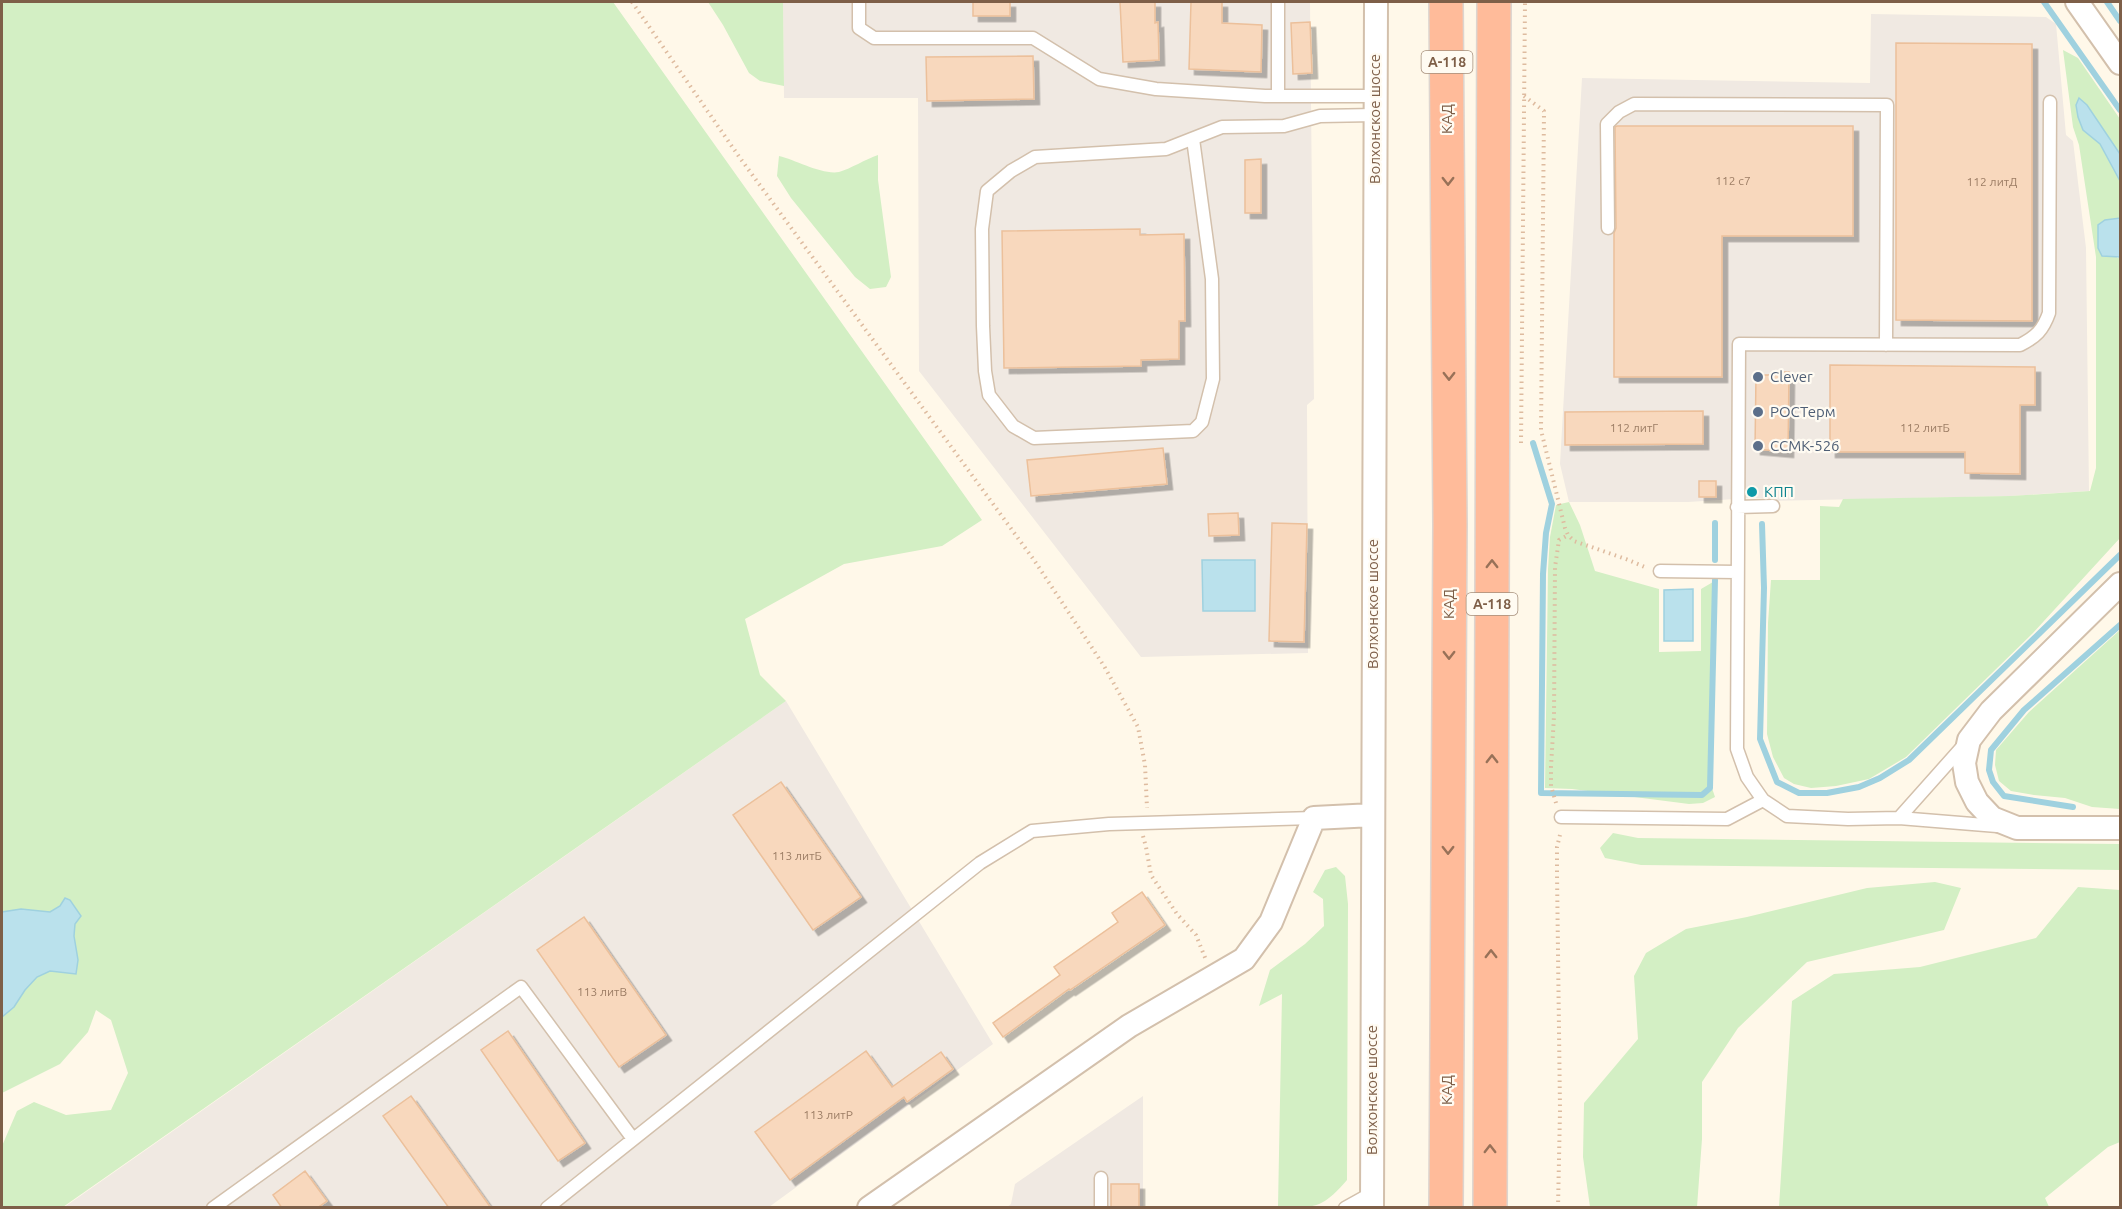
<svg xmlns="http://www.w3.org/2000/svg" width="2122" height="1209" viewBox="0 0 2122 1209" font-family="Ubuntu,sans-serif">
<style>
.industrial{fill:#f0e9e2}
.green{fill:#d3efc4}
.water{fill:#bae1ec;stroke:#9fd1df;stroke-width:1.5}
.lines{fill:none;stroke-linecap:round;stroke-linejoin:round}
.stream{stroke:#9fd1df;stroke-width:6}
.building{fill:#f8d8bd;stroke:#ecc09b;stroke-width:1.5;filter:url(#shadow)}
.service-casing{stroke:#d3c0ac;stroke-width:15}
.minor-casing{stroke:#d3c0ac;stroke-width:26}
.motorway-casing{stroke:#ddd5cf;stroke-width:36}
.path{stroke:#debb9f;stroke-width:4;stroke-dasharray:1.5 4.5;stroke-linecap:butt}
.service{stroke:#fff;stroke-width:12}
.minor{stroke:#fff;stroke-width:22}
.motorway{stroke:#ffbb9a;stroke-width:33}
.oneway{stroke:#987158}
.service-dot{fill:#5c6f8a;stroke:#fffbf2;stroke-width:2}
.culture-dot{fill:#0f9aa8;stroke:#fffbf2;stroke-width:2}
.labels{text-anchor:middle;stroke-width:4.5;stroke-linejoin:round;paint-order:stroke}
.number-label{font-size:12px;fill:#9c7d65}
.shield{fill:#fffbf2;stroke:#a58e7b;stroke-width:1.5}
.shield-label{font-size:14px;font-weight:bold;fill:#7e5f48}
.street-label{font-size:15px;fill:#7e5f48;stroke:#fffbf2}
.service-label{font-size:15px;fill:#4e5e75;stroke:#fffbf2;text-anchor:start}
.culture-label{font-size:15px;fill:#0d838f;stroke:#fffbf2;text-anchor:start}
</style>
<defs>
<filter id="shadow"><feDropShadow dx="5.5" dy="5.5" stdDeviation="0" flood-color="#0004"/></filter>
</defs>
<rect width="100%" height="100%" fill="#fff8e9"/>
<path class="industrial" d="M783 2H1310L1314 399 1307 405 1308 653 1141 657 919 371 918 98H784Z
M1871 14 2046 17 2056 24 2066 135 2073 141 2086 248 2089 491 2010 496 1771 501V498H1751L1688 502H1569L1560 464 1582 78 1870 83Z
M786 701 993 1044 769 1207 63 1208Z
M1143 1096V1207L1006 1208 1011 1204 1015 1184Z"/>
<path class="green" d="M2 2H613L982 520 942 546 844 564 745 619 760 675 786 701 63 1207H2V1146L17 1111 34 1102 66 1115 111 1110 128 1073 111 1020 96 1010 88 1032 60 1064 2 1093Z
M708 2H783L784 86 760 81 749 73 723 25Z
M2063 50 2078 58 2120 119V154L2087 105 2083 130 2100 144 2120 181V218L2105 220 2117 258 2120 257V538L2033 633 1906 757 1869 779 1836 786 1811 788 1794 784 1784 778 1773 757 1767 734 1768 623 1771 580H1820V506L1839 507 1843 499 2010 496 2090 491 2096 468V257L2079 145 2073 127Z
M878 155V180L891 277 886 287 870 289 855 277 791 198 777 176 779 156C796 160 822 175 839 172 850 169 866 159 878 155Z
M1569 502 1580 525 1595 571 1659 589V652L1701 651V589L1713 582 1712 788 1715 797 1703 803 1689 804 1572 789 1545 788 1548 569 1550 537 1556 505Z
M2120 630V809L2092 807 2065 798 2034 795 2011 791 1999 781 1995 765 1996 750 2029 712Z
M1613 833 1638 838 2120 844V870L1641 865 1605 858 1600 848Z
M1336 867 1345 876 1348 904 1347 1180C1322 1209 1315 1208 1278 1207L1282 994 1259 1006 1270 970 1305 944 1324 926 1323 899 1313 892 1325 870Z
M1935 882 1961 888 1944 930 1807 962 1738 1028 1702 1082V1139L1697 1207H1590L1583 1157 1584 1103 1638 1039 1634 976 1646 953 1686 929 1747 917 1867 888Z
M2078 887 2120 890V1142L2108 1147 2045 1198 2049 1207H1779L1792 1001 1834 974 1920 967 2036 938Z"/>
<path class="water" d="M2079 98 2087 105 2120 154V181L2100 144 2083 130 2078 117 2076 105Z
M2120 218V257L2102 256 2098 248V225L2105 220Z
M1202 560H1255V611H1203Z
M1693 589V641H1664V590Z
M65 898 70 900 81 916 75 924 74 936 78 960 76 974 50 971 37 977 25 990 14 1007 2 1017V912L21 909 50 912 60 906Z"/>
<g class="lines">
<path class="stream" d="M2044 2 2120 110
M2107 2 2120 21
M1533 443 1552 504 1546 533 1543 574 1541 793 1702 795 1710 788 1715 580
M1762 524 1764 588 1760 739 1777 782 1799 793H1827L1859 787 1880 778 1909 760 2120 555
M1715 560V523
M2073 807 2004 796 1993 782 1989 770 1991 750 2024 710 2120 625"/>
</g>
<path class="building" d="M973 2H1010V16H973Z
M1120 2H1155V23L1158 22 1159 60 1123 62Z
M1191 2H1222V23L1262 25 1261 72 1189 69Z
M1310 22 1312 73 1293 74 1291 23Z
M1896 43 2032 44V321L1896 320Z
M1033 56 1034 99 927 101 926 57Z
M1617 126H1853V236H1722V377H1614V233L1616 228 1615 127Z
M1261 159V213H1245V160Z
M1140 229V235L1184 234 1185 321H1179V359L1141 360V366L1004 368 1002 231Z
M1830 365 2035 367V405H2020V474L1965 473V452H1830Z
M1772 372H1789L1788 452 1755 449 1756 375H1772Z
M1703 411V444L1565 445V412Z
M1163 448 1167 484 1031 496 1027 460Z
M1699 481H1716V497H1699Z
M1238 513 1239 535 1209 536 1208 514Z
M1272 523 1307 524 1304 642 1269 641Z
M781 782 861 897 813 930 733 815Z
M1142 892 1165 925 1070 990 1069 989 1003 1037 993 1023 1060 975 1054 967 1118 922 1112 913Z
M584 917 666 1035 619 1067 537 950Z
M508 1031 585 1143 558 1161 481 1050Z
M866 1051 892 1087 941 1052 953 1069 907 1102 904 1097 790 1180 755 1132Z
M411 1096 491 1208H449L383 1116Z
M305 1171 327 1201 317 1208H282L273 1195Z
M1111 1184H1139V1208H1111Z"/>
<g class="lines">
<defs>
<path id="service" d="M859 2V28L874 38H1033L1099 79 1156 89 1265 96H1374
M1278 2V96
M1193 139 1212 279 1213 379 1202 422 1193 431 1034 438 1013 426 989 395 985 371 983 326 982 229 987 191 1011 171 1035 157 1166 149 1222 127 1284 126 1320 116 1375 115
M1608 228 1607 124 1619 112 1634 104 1887 105 1886 345
M1737 507 1773 506
M1660 571 1737 572
M1561 817 1727 819 1763 800
M1899 818 1964 745
M1997 826 1899 818 1848 819 1787 816 1763 800 1747 777 1737 749 1739 344 2020 345C2036 337 2043 330 2049 313L2050 102
M213 1208 521 987 633 1139
M547 1208 980 863 1032 831 1109 824 1314 818
M1101 1208V1178
M1345 1208 1372 1193"/>
<path id="minor" d="M2077 2 2120 63
M2120 584 1991 711 1969 740 1964 763 1967 782 1977 802 1992 818 2017 828H2120
M869 1208 1129 1026 1244 959 1271 922 1314 818 1373 815
M1372 1208 1376 2"/>
<path id="motorway" d="M1446 1208 1450 525 1446 2
M1490 1208 1494 2"/>
</defs>
<use href="#service" class="service-casing"/>
<use href="#minor" class="minor-casing"/>
<use href="#motorway" class="motorway-casing"/>
<path class="path" d="M632 2 740 158 1034 560 1104 666 1138 727 1145 765 1147 808
M1524 96 1544 111 1541 430 1565 528 1568 535 1574 541 1626 559 1647 568
M1521 443 1525 2
M1556 803 1551 786V767L1554 716 1555 567 1559 540 1568 535
M1143 836 1146 847 1151 875 1177 914 1196 935 1206 960
M1558 1208 1560 1110 1557 873V847L1561 831"/>
<use href="#service" class="service"/>
<use href="#minor" class="minor"/>
<use href="#motorway" class="motorway"/>
</g>
<defs><path id="oneway-chevron" d="M-2-3.5L2.5 0L-2 3.5" fill="none" stroke-width="1.6" stroke-linecap="round" stroke-linejoin="round" transform="scale(1.5)"/></defs>
<g class="oneway">
<use href="#oneway-chevron" transform="translate(1448 181) rotate(90)"/>
<use href="#oneway-chevron" transform="translate(1449 376) rotate(90)"/>
<use href="#oneway-chevron" transform="translate(1492 564) rotate(-90)"/>
<use href="#oneway-chevron" transform="translate(1449 655) rotate(90)"/>
<use href="#oneway-chevron" transform="translate(1492 759) rotate(-90)"/>
<use href="#oneway-chevron" transform="translate(1448 850) rotate(90)"/>
<use href="#oneway-chevron" transform="translate(1491 954) rotate(-90)"/>
<use href="#oneway-chevron" transform="translate(1490 1149) rotate(-90)"/>
</g>
<g class="service-dot">
<circle cx="1758" cy="377" r="6"/>
<circle cx="1758" cy="412" r="6"/>
<circle cx="1758" cy="446" r="6"/>
</g>
<circle class="culture-dot" cx="1752" cy="492" r="6"/>
<g class="labels">
<g class="number-label">
<text x="1733" y="185">112 с7</text>
<text x="1992" y="186">112 литД</text>
<text x="1634" y="432">112 литГ</text>
<text x="1925" y="432">112 литБ</text>
<text x="797" y="860">113 литБ</text>
<text x="602" y="996">113 литВ</text>
<text x="828" y="1119">113 литР</text>
</g>
<g class="shield">
<rect x="1421.5" y="51" width="51" height="22" rx="4.5"/>
<rect x="1466.5" y="593" width="51" height="22" rx="4.5"/>
</g>
<g class="shield-label">
<text x="1447" y="67">А-118</text>
<text x="1492" y="609">А-118</text>
</g>
<g class="street-label">
<text transform="translate(1375 119) rotate(-90)" y="5">Волхонское шоссе</text>
<text transform="translate(1447 119) rotate(-90)" y="5">КАД</text>
<text transform="translate(1373 604) rotate(-90)" y="5">Волхонское шоссе</text>
<text transform="translate(1449 604) rotate(-90)" y="5">КАД</text>
<text transform="translate(1372 1090) rotate(-90)" y="5">Волхонское шоссе</text>
<text transform="translate(1447 1090) rotate(-90)" y="5">КАД</text>
</g>
<g class="service-label">
<text x="1770" y="382">Clever</text>
<text x="1770" y="417">РОСТерм</text>
<text x="1770" y="451">ССМК-526</text>
</g>
<g class="culture-label">
<text x="1764" y="497">КПП</text>
</g>
</g>
<rect width="2122" height="1209" fill="none" stroke="#7e5f48" stroke-width="6"/>
</svg>
